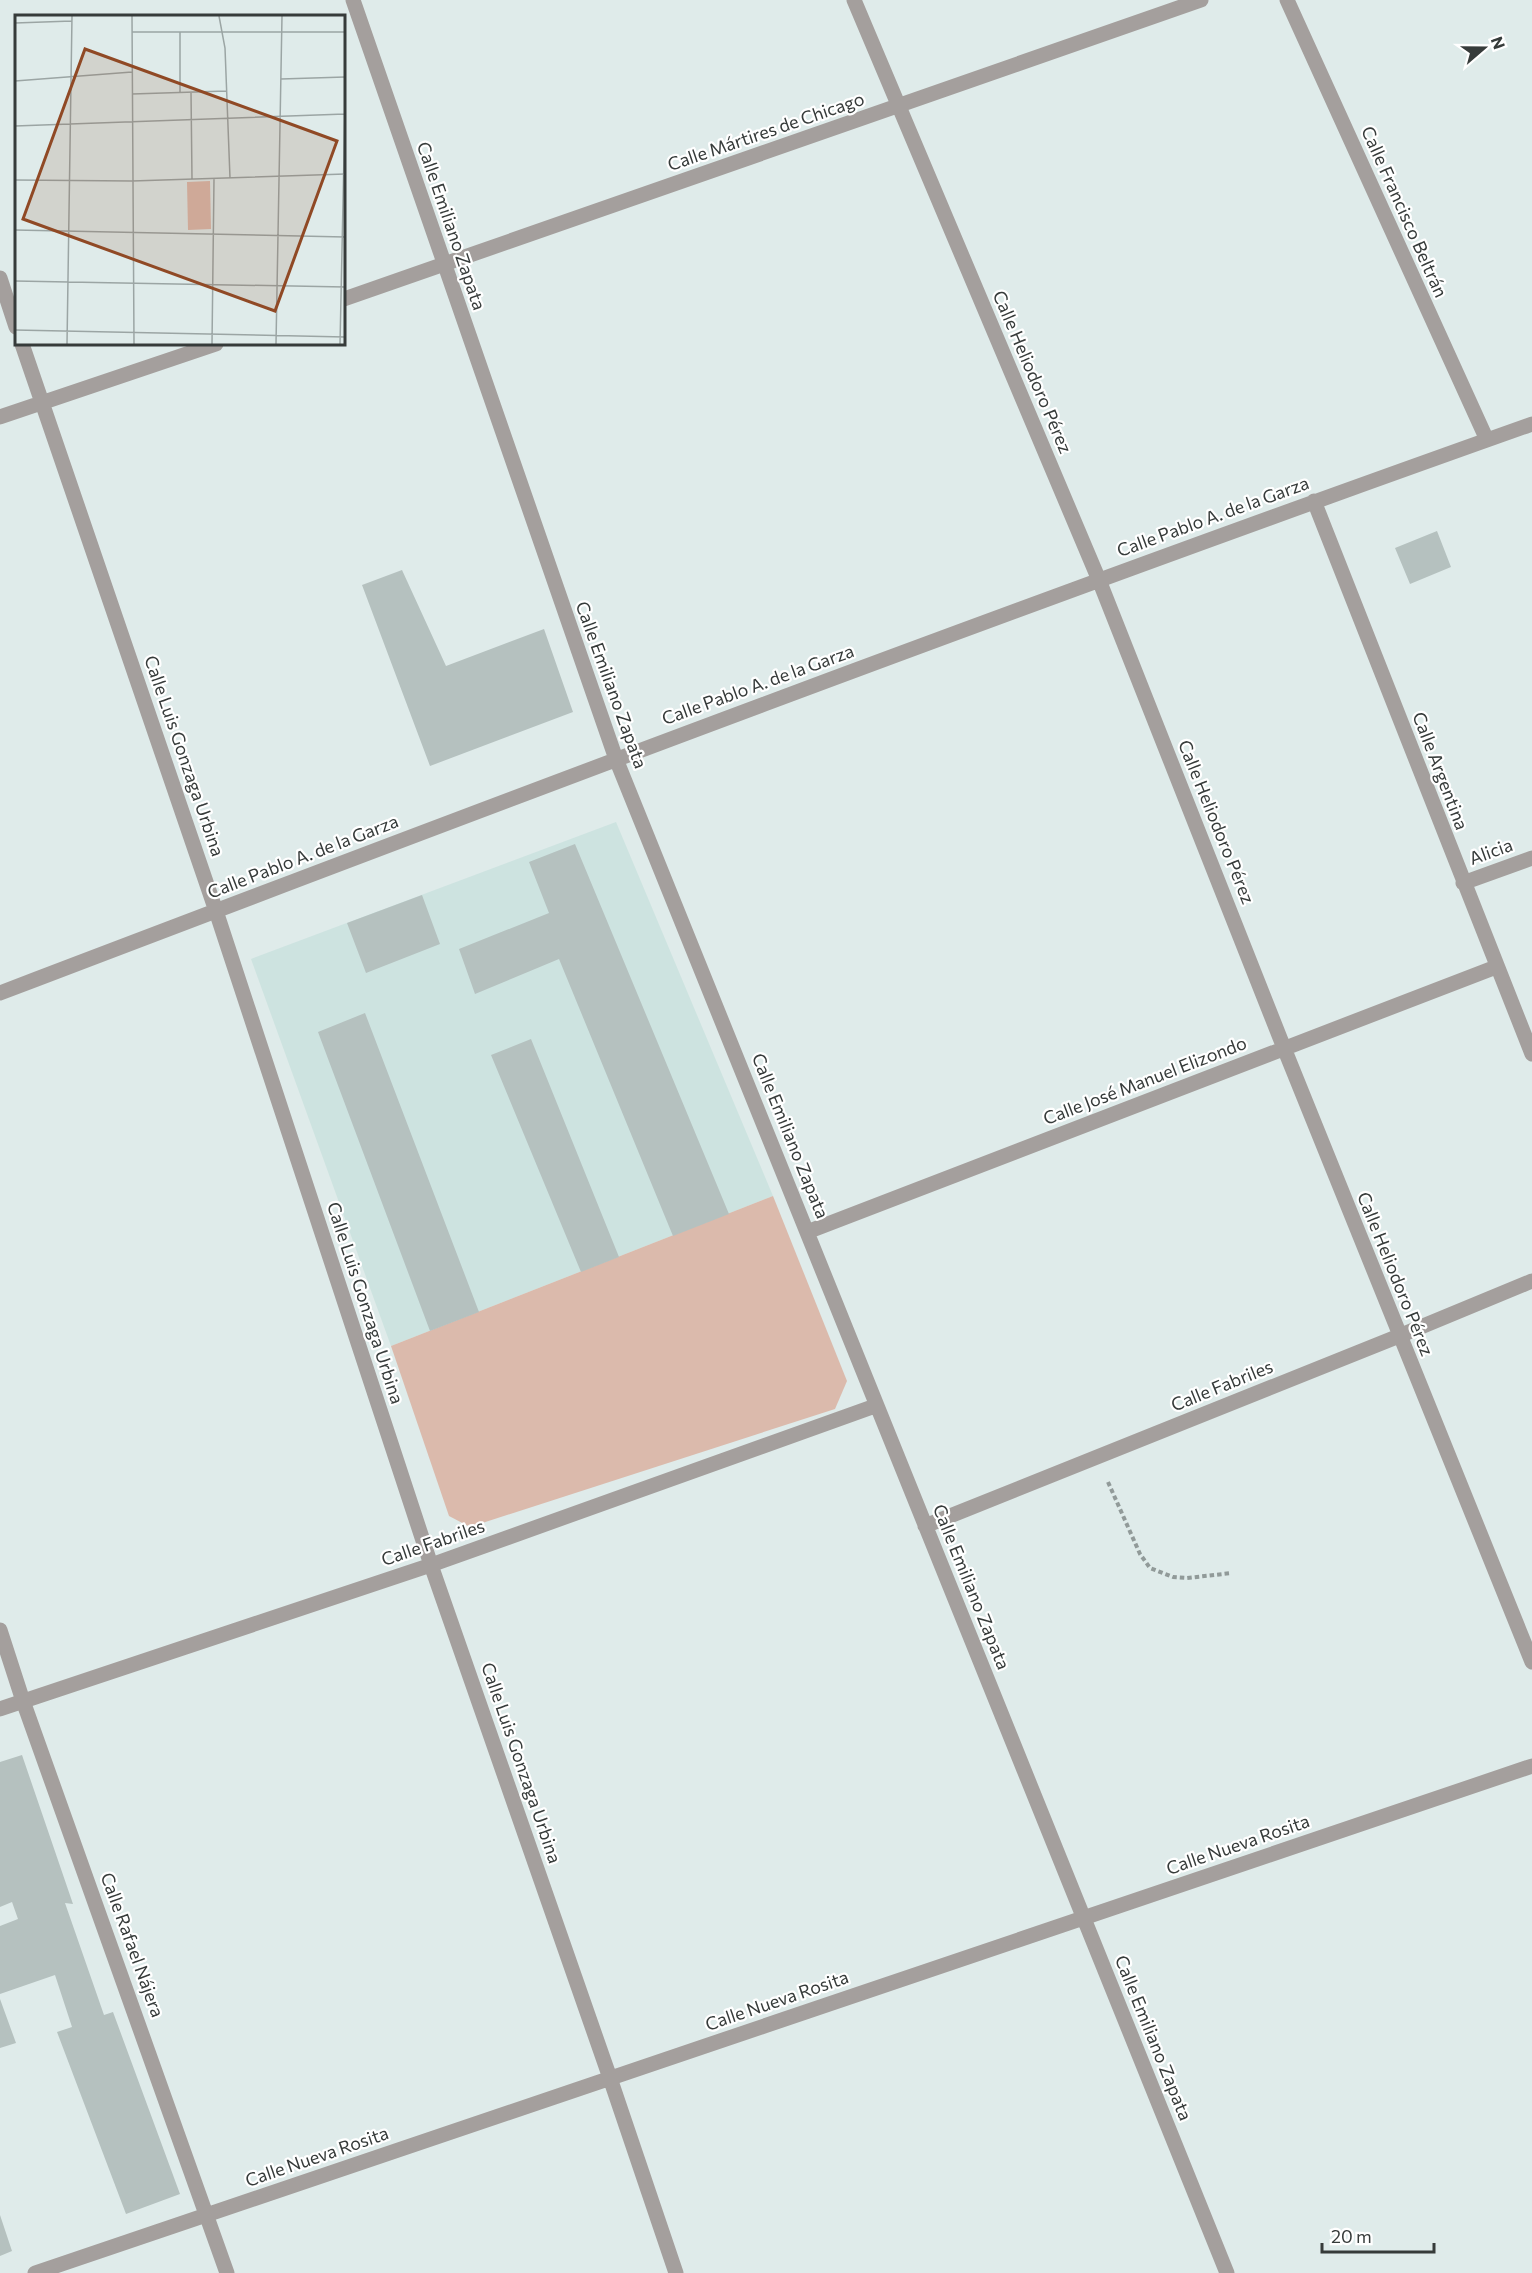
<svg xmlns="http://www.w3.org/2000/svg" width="1532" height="2273" viewBox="0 0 1532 2273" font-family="Commissioner,sans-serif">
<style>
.built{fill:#cde3e0}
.green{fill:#dbbaac}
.building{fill:#b5c1bf}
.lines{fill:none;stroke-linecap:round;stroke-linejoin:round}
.path{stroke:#919a99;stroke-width:4;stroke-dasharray:4.5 3;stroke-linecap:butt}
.minor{stroke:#a49f9d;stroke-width:15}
.labels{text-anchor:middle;stroke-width:4.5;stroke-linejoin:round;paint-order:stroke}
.street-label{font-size:18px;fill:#363b3a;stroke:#fff}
.inset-road{fill:none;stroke:#9ba5a4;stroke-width:1.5}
.view{fill:#904925;fill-opacity:0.15;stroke:#904925;stroke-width:3}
.inset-edge{fill:none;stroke:#363b3a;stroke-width:3}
</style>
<rect width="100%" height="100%" fill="#dfebea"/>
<path class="built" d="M616 822 773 1196 391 1346 251 959Z"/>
<path class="green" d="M773 1196 847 1381 835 1409 470 1527 449 1516 391 1346Z"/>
<path class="building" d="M1437 531 1451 567 1410 584 1395 548Z
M402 570 446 666 544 629 573 712 430 766 362 585Z
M575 844 729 1214 673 1236 559 959 475 994 459 949 549 913 529 862Z
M422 895 440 944 366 973 347 923Z
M365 1013 479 1312 430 1331 318 1032Z
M531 1039 619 1257 581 1272 491 1055Z
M22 1755 73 1904 65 1903 104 2015 113 2012 180 2194 126 2214 57 2032 72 2027 55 1975 0 1994V1926L18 1919 12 1902 0 1907V1762Z
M0 1999 16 2043 0 2048Z
M0 2215 12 2251 0 2256Z"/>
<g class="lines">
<path class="path" d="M1108 1482 1140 1554 1150 1568 1173 1577 1187 1578 1232 1573"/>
<path class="minor" d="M353 0 616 759 1227 2273
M854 0 1099 580 1284 1048 1532 1662
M1287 0 1487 440
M0 278 16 327
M344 299 1201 0
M22 344 216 911 431 1565 610 2078 676 2273
M0 417 216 344
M1314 501 1532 1054
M1463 883 1532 858
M0 993C509 799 1019 606 1532 424
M807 1232 1496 967
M925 1526 1399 1336 1532 1281
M0 1630 23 1701 227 2273
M0 1709 431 1565 875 1406
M35 2273 1532 1766"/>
</g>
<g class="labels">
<g class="street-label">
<text transform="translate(766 132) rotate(-19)" y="6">Calle Mártires de Chicago</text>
<text transform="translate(1404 212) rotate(66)" y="6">Calle Francisco Beltrán</text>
<text transform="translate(451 226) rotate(71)" y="6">Calle Emiliano Zapata</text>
<text transform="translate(1032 372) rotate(67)" y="6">Calle Heliodoro Pérez</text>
<text transform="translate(1213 517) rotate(-20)" y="6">Calle Pablo A. de la Garza</text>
<text transform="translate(611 685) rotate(70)" y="6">Calle Emiliano Zapata</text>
<text transform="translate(758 685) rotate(-20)" y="6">Calle Pablo A. de la Garza</text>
<text transform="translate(184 756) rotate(71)" y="6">Calle Luis Gonzaga Urbina</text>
<text transform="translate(1440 771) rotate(69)" y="6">Calle Argentina</text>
<text transform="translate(1216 822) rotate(68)" y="6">Calle Heliodoro Pérez</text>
<text transform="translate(1491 852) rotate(-20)" y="6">Alicia</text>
<text transform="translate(303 857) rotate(-21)" y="6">Calle Pablo A. de la Garza</text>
<text transform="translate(1145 1081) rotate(-21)" y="6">Calle José Manuel Elizondo</text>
<text transform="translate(790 1136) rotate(68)" y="6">Calle Emiliano Zapata</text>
<text transform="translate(1395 1274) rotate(68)" y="6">Calle Heliodoro Pérez</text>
<text transform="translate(365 1303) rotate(72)" y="6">Calle Luis Gonzaga Urbina</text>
<text transform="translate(1222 1386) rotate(-22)" y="6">Calle Fabriles</text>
<text transform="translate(433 1543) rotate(-19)" y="6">Calle Fabriles</text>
<text transform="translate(971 1587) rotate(68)" y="6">Calle Emiliano Zapata</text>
<text transform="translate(521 1763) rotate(71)" y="6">Calle Luis Gonzaga Urbina</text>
<text transform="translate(1238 1845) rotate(-19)" y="6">Calle Nueva Rosita</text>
<text transform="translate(132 1945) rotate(70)" y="6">Calle Rafael Nájera</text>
<text transform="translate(777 2001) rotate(-19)" y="6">Calle Nueva Rosita</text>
<text transform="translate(1153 2038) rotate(68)" y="6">Calle Emiliano Zapata</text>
<text transform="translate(317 2157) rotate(-19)" y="6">Calle Nueva Rosita</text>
</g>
</g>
<g transform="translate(15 15)">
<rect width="330" height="330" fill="#dfebea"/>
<path d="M195 166 196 214 173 215 172 167Z" fill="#dbbaac"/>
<path class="inset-road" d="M117 1 119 329M204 1 210 33 215 163M0 8 57 6M117 17H330M165 17V77M266 64 330 62M0 66 117 57M176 77 177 164M117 79 211 76M0 111 330 99M0 165 117 166 330 159M0 215 330 222M0 266 330 272M0 315 330 322M52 329 57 1M197 329 199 164M261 329 267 1M325 329 330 93"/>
<path class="view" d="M70 34 322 126 260 296 8 204Z"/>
<rect width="330" height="330" class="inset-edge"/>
</g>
<g transform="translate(1484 48) rotate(70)" stroke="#ffffff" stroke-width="4.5" paint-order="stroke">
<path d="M0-4.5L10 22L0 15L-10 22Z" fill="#363b3a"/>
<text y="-9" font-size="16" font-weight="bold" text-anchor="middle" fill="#363b3a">N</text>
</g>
<path d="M1322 2243v9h112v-9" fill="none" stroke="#363b3a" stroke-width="3"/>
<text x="1331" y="2243" font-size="18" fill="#363b3a" stroke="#ffffff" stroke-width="4.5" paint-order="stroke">20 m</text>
</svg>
